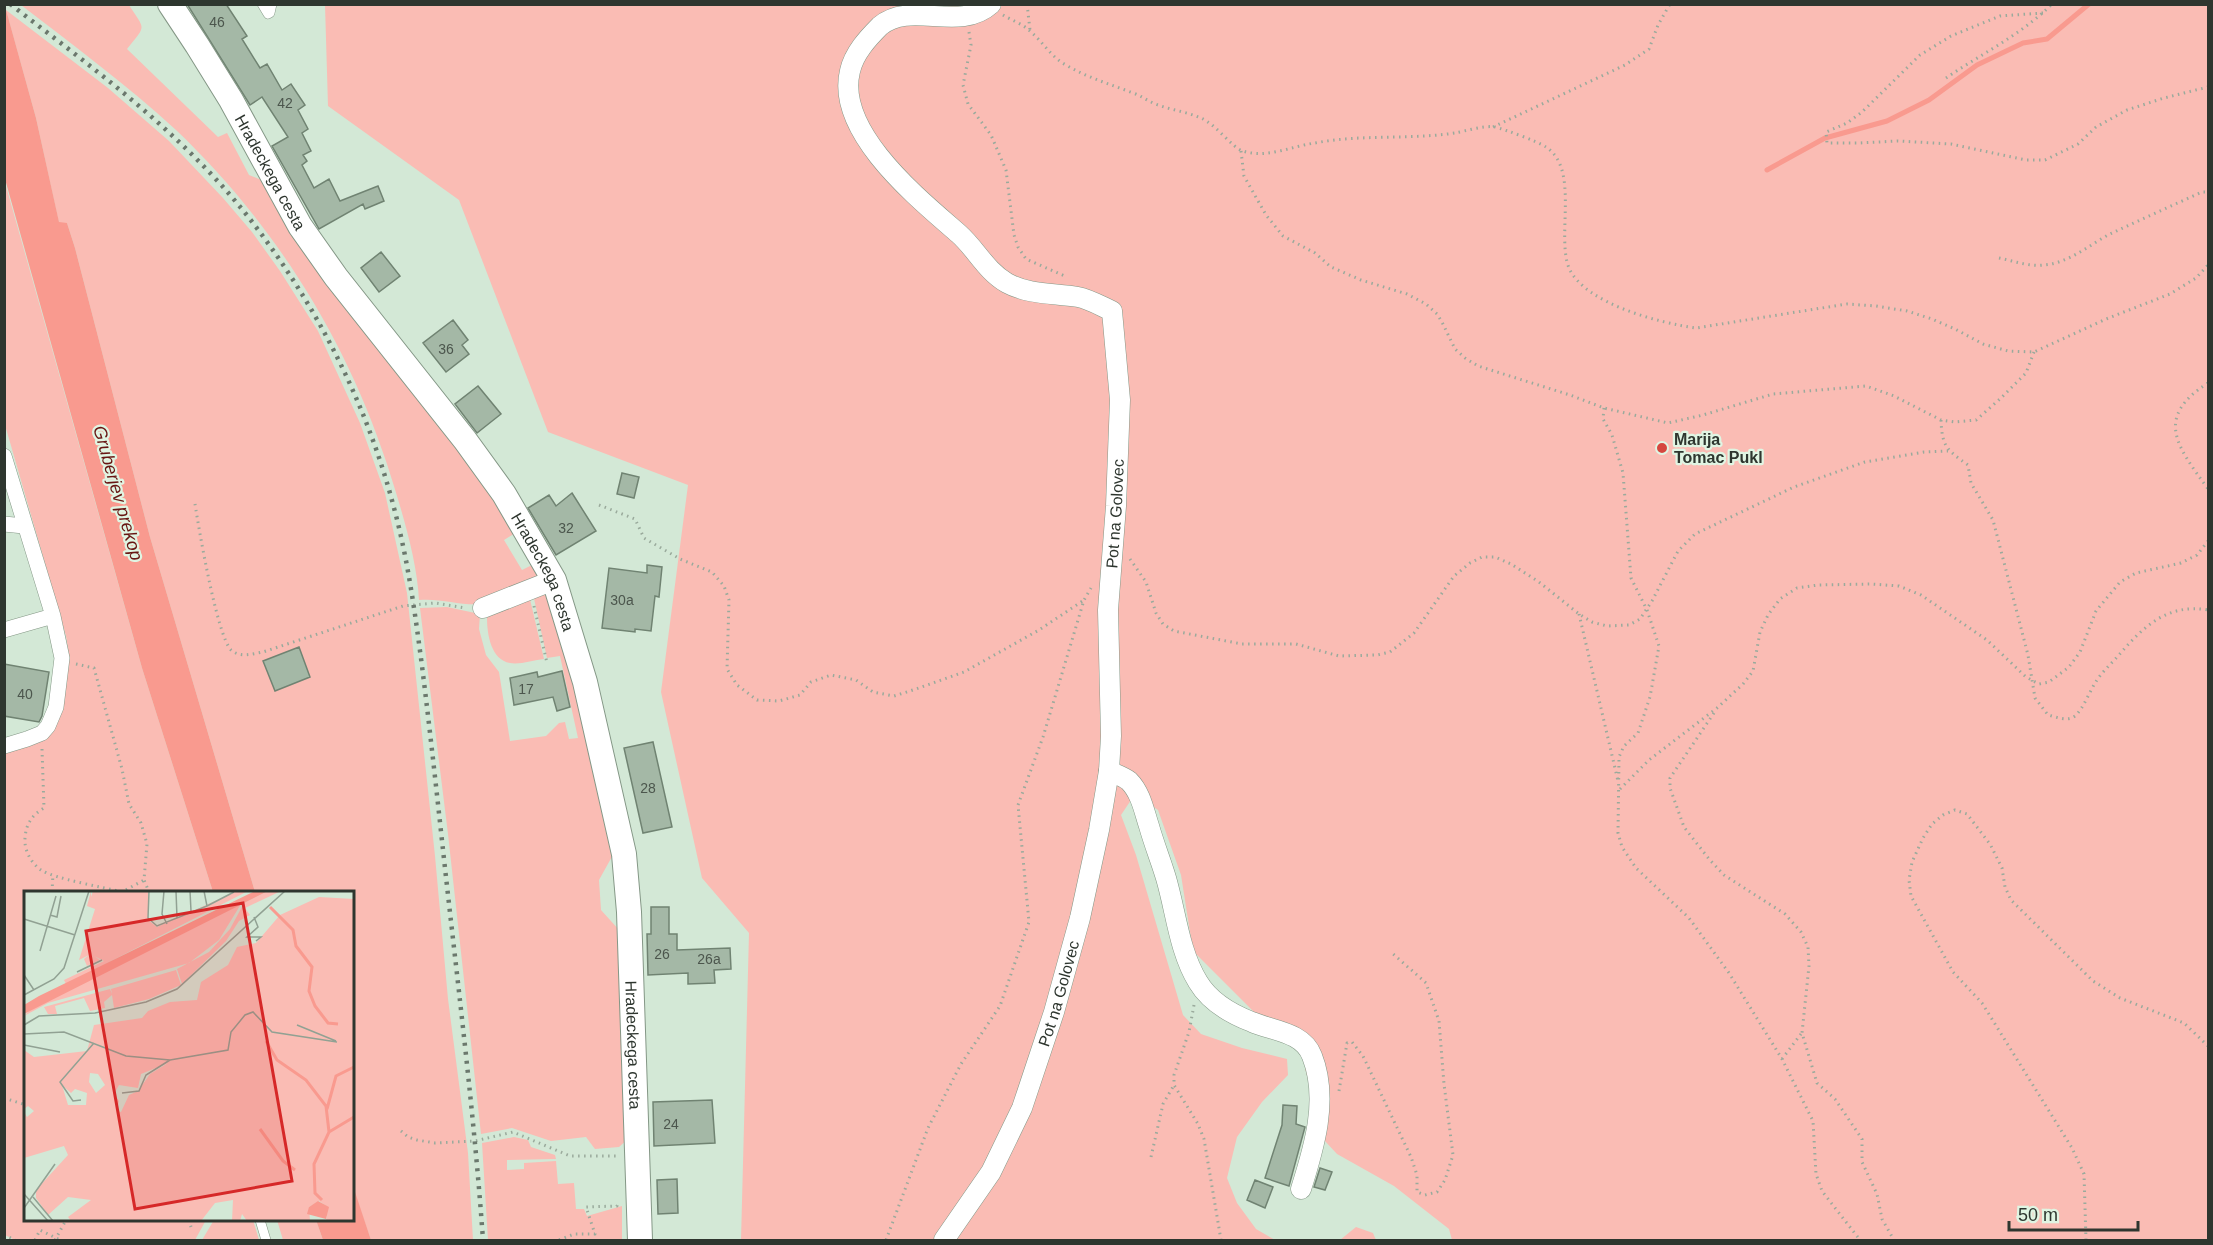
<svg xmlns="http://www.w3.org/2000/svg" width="2213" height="1245" viewBox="0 0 2213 1245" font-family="Helvetica,sans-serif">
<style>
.green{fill:#fabcb4}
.water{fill:#f99a8f}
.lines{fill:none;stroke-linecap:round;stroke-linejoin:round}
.stream{stroke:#f99a8f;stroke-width:5}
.building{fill:#a4b8a6;stroke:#708372;stroke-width:1.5}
.service-casing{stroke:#849786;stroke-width:10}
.pedestrian-casing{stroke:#849786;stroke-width:16}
.minor-casing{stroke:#849786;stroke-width:21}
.tertiary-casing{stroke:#849786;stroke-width:26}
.path{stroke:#9aaa9c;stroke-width:3;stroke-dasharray:1.5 4.5;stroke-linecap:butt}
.service{stroke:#fff;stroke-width:9}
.pedestrian{stroke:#fff;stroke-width:15}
.minor{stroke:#fff;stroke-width:20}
.tertiary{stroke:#fff;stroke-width:24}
.rail{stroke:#6b786d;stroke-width:4.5;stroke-dasharray:3 6;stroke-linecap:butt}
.poi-dot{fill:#d5473f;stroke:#e0f5e3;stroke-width:2}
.labels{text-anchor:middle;stroke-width:4.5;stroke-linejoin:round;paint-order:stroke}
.number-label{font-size:14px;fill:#4c564d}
.street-label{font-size:16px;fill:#2e362f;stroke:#e0f5e3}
.poi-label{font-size:16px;font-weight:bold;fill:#2e362f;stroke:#e0f5e3;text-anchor:start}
.water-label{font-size:18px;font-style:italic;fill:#681613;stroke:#e0f5e3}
.inset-river{fill:none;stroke:#f99a8f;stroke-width:3}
.inset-road{fill:none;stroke:#91a193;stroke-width:1.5}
.view{fill:#d62828;fill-opacity:0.15;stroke:#d62828;stroke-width:3}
.inset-edge{fill:none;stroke:#2e362f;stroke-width:3}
</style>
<rect width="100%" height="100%" fill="#d3e8d6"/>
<path class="green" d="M21 5H129C146 31 146 25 127 49L218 137 227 133 249 175 264 181 446 431 517 532 504 540 522 570 532 565 539 580C525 586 496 602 482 604 461 606 441 598 419 600 417 558 400 505 387 464 351 355 294 257 217 172 204 158 190 143 176 130 127 85 73 45 21 5Z
M325 5H2208V1240H1452L1449 1229 1394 1186 1337 1154 1324 1140 1305 1068 1309 1039 1261 1019 1193 951 1181 875 1158 810 1135 794 1121 815 1136 855 1183 1015 1201 1034 1242 1048 1287 1059 1288 1075 1262 1102 1237 1137 1227 1178 1237 1203 1256 1229 1275 1240H741L749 933 702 878 661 692 688 485 548 432 459 200 328 106Z
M6 10 108 88 169 141 223 198 252 232 280 271 318 331 360 423 385 493 407 593 435 856 448 999 468 1153 473 1240H371L352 1186V892H255L150 537 75 248 67 223H59L36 118Z
M4 179 142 668 213 892H26V1220H206L195 1240H15L5 1235V751L39 740 68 649 66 636 5 425 6 392 4 372Z
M545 590 567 647 614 853 599 880 601 910 620 931 629 1138 619 1147 595 1149 586 1137 551 1141 512 1128 481 1134 448 834 420 608 447 607 480 614 479 629 486 655 499 672 510 741 546 736 559 723 565 722 569 739 578 738 560 656 547 658 533 594Z
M529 595 544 659C534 660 519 665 510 663 491 660 487 634 487 618L492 611Z
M514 1137 528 1140 531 1147 555 1155 556 1159 507 1160V1170L524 1169V1163L556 1161 558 1184 574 1183 576 1209H584L587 1216 622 1206V1240H488L482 1143Z
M214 1220H253L259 1240H202Z
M277 1220H316L323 1240H283Z
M1356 1227 1373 1233 1376 1240H1340Z"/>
<path class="water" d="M5 6 36 118 59 222 67 223 75 248 150 537 255 892H213L142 668 5 179Z
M353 1186 371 1240H323L316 1220H352Z"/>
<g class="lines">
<path class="stream" d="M1767 170 1825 138 1887 121 1929 100 1977 65 2023 43 2047 39 2089 4"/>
</g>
<path class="building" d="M187 4H226L247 36 242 39 260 68 267 64 282 90 291 84 305 105 298 110 308 129 302 133 311 151 303 155 307 161 302 165 314 188 329 179 340 201 378 186 384 201 365 209 363 204 319 229 272 146 288 137 262 97 250 105Z
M381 252 400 276 379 292 361 268Z
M453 320 468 340 462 345 469 354 446 372 423 343Z
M478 386 501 414 477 433 455 404Z
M622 473 639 477 634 498 617 494Z
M572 493 596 531 556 555 528 508 549 495 556 506Z
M647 565 662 567 659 597 655 596 651 631 635 629V632L602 628 609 568 647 573Z
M299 647 310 677 275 691 263 661Z
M4 664 49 672 42 716 39 722 4 716Z
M562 671 570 707 557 711 553 697 514 705 510 678 537 672 538 677Z
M653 742 672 827 643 833 624 748Z
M651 907H669V934H677V950L730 948 731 969 714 970 715 983 688 984V973L648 975 647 934H651Z
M712 1100 715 1143 654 1146 653 1102Z
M1283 1105 1297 1106 1296 1124 1305 1127 1289 1186 1265 1178 1282 1125Z
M1320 1168 1332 1172 1325 1190 1314 1187Z
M677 1179 678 1213 658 1214 657 1180Z
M1255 1180 1273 1187 1265 1208 1247 1200Z"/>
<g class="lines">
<defs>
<path id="service" d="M262 4 268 14 270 13 272 4
M260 1220 266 1240"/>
<path id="pedestrian" d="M4 456 53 616 62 658 56 707 48 726 42 733 27 739 4 746
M4 524 24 526
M4 630 53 616"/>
<g id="minor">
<path d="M483 608 554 580"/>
<path d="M1109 771C1115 774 1124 777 1129 781 1141 793 1144 811 1149 826 1154 844 1161 861 1166 878 1176 912 1179 951 1198 982 1210 1002 1231 1014 1252 1022 1273 1031 1303 1032 1312 1056 1329 1099 1314 1148 1301 1189"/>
<path id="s1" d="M944 1240 991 1172 1022 1108 1054 1012 1080 918 1099 830 1109 771 1111 736 1108 610 1116 506 1120 400 1112 311C1101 306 1089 299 1078 297 1054 293 1029 295 1007 283 986 271 976 249 959 234 919 199 835 132 850 71 854 53 868 38 880 26 911 0 959 33 991 4"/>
</g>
<g id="tertiary">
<path id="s2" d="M170 4 197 45 231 100 300 226 336 277 465 440 504 494 554 580 585 682 624 854 629 912 640 1240"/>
</g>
</defs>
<use href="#service" class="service-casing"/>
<use href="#pedestrian" class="pedestrian-casing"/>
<use href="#minor" class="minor-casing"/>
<use href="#tertiary" class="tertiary-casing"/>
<path class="path" d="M1027 4 1030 30
M2043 13 2000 16 1951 36 1920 55 1862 112 1847 123 1826 132 1827 143H1859L1898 141 1951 144 2026 160H2045L2078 144 2096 127 2127 110 2164 98 2208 87
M1003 15C1011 20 1023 24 1030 31 1043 42 1051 57 1066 65 1088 78 1110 84 1133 93 1142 96 1149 102 1158 105 1172 110 1187 112 1201 118 1217 125 1232 148 1243 151 1266 159 1292 146 1315 143 1361 134 1408 140 1455 133 1466 131 1484 125 1495 127 1506 130 1537 141 1546 147 1580 169 1556 236 1569 268 1585 304 1660 323 1696 328L1847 304 1876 306 1907 311 1932 319 1955 329 1983 344 2008 351 2034 352 2106 319 2170 294 2196 278 2208 265
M969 32 971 45 963 85 968 104 991 135 1006 170 1014 235 1018 247 1026 259 1067 277
M1946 78C1981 54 2021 35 2052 4
M1493 127 1625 65 1649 49 1658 25 1670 4
M1241 151 1244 176 1266 215 1283 236 1315 253 1331 267 1361 280 1407 294 1426 304 1437 314 1442 322 1455 349 1465 358 1478 366 1570 395 1604 408 1668 423 1703 415 1773 394 1866 386 1894 396 1941 420 1955 422 1976 420 2000 399 2026 373 2034 352
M1999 258C2014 261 2029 267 2044 265 2069 263 2089 245 2110 234 2140 220 2171 206 2202 192H2208
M2208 383C2153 418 2178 447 2208 489
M1604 408 1603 419 1612 435 1623 473 1631 578 1647 610 1659 646 1650 697 1638 733 1624 746 1619 757 1618 833 1622 847 1636 868 1689 918 1729 973 1782 1059 1813 1121 1816 1174 1822 1191 1860 1240
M1941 420C1942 447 1947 450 1968 465L1971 483 1993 520 2028 655 2035 698 2048 715C2057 717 2067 722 2075 716 2084 708 2090 690 2097 680 2103 671 2111 664 2118 656 2143 627 2167 603 2208 610
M195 504C199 530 217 635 231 650 240 658 252 654 263 652L403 606 435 603 466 608
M599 505 635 519 644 538 680 559 712 572 724 586 729 600 727 669 737 685 757 700 779 701 800 695 811 682 831 675 856 680 873 692 894 696 910 691 964 672 1039 630 1084 600
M1130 559 1146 582 1156 613 1163 624 1174 631 1242 644H1296L1339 656 1377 655 1390 652 1414 633 1454 576 1470 563 1482 557H1495L1511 564 1539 582 1579 614 1592 622 1607 626 1629 625 1640 619 1652 601 1678 551 1695 534 1794 487 1865 462 1924 452 1948 451
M534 606 547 663
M1579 614 1618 781
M76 664 94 668 122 769 129 804 141 823 147 844 144 880 149 892
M1714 713 1670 778V788L1684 827 1709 859 1724 875 1785 914 1801 932 1808 947 1809 966 1802 1033 1817 1083 1835 1099 1862 1139V1162L1877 1194 1882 1219 1894 1240
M42 749 44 808C32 815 26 824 25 838 24 850 31 863 41 870 55 879 103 887 122 892L144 880
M1620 789 1649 760 1717 708 1743 684 1753 671 1760 632 1768 615 1780 599 1797 588 1818 585 1871 584 1899 586 1921 595 1987 640 2026 677 2039 684 2049 682 2069 667 2080 652 2096 611 2120 582 2136 573 2181 563 2197 555 2208 541
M52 892 53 874
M1194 1005 1189 1032 1174 1075V1085L1198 1124 1204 1139 1221 1240
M1782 1059 1801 1034
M1339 1091 1347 1043 1352 1042 1363 1056 1411 1157 1417 1175V1192L1425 1195 1437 1192 1445 1180 1453 1155 1444 1084 1439 1021 1426 983 1391 952
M4 1098 26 1105
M401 1131 408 1137 417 1140 435 1143 475 1141 513 1132 570 1156H618
M1151 1157 1163 1104 1174 1085
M189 1220 191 1227
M4 1235 15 1240
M35 1240 40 1230 60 1240
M55 1240 66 1220
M559 1240 574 1234H595L586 1207 617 1206V1204
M886 1240 928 1128 961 1064 1000 1006 1029 922 1018 805 1043 737 1084 600 1091 588
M2086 1240 2084 1174 2072 1148 1982 1003 1953 972 1911 896 1909 880 1912 862 1923 838 1932 824 1943 815 1955 810 1967 814 1990 844 2002 868 2005 887 2011 900 2093 981 2120 998 2184 1023 2208 1046"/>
<use href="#service" class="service"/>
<use href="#pedestrian" class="pedestrian"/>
<use href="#minor" class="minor"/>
<use href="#tertiary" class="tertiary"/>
<path class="rail" d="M10 4C97 71 186 136 253 223 318 308 367 404 394 508 408 560 415 613 422 666 430 730 437 795 444 859 458 986 474 1113 483 1240"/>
</g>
<circle class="poi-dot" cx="1662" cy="448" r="6"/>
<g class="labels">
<g class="number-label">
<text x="217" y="27">46</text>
<text x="285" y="108">42</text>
<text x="446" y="354">36</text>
<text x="566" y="533">32</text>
<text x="622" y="605">30a</text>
<text x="526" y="694">17</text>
<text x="25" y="699">40</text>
<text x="648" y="793">28</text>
<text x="662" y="959">26</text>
<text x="709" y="964">26a</text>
<text x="671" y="1129">24</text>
</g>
<g class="street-label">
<text dy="6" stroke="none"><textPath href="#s2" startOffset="196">Hradeckega cesta</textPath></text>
<text dy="6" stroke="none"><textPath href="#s1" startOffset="760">Pot na Golovec</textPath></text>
<text dy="6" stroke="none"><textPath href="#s2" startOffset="682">Hradeckega cesta</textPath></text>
<text dy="6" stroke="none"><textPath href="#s1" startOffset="274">Pot na Golovec</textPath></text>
<text dy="6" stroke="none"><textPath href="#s2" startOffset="1168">Hradeckega cesta</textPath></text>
</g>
<g class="poi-label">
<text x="1674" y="445">Marija<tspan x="1674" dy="18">Tomac Pukl</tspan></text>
</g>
<g class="water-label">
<text transform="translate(118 493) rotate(74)" y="6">Gruberjev prekop</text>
</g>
</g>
<g transform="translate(24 891)">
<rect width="330" height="330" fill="#d3e8d6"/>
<path d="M67 0V6L69 0H124V29L133 36 213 0H224L42 93 40 89 80 70 70 65 76 69 63 75 60 68 65 64 55 69 71 18 63 15ZM244 0H257L221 17 226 24 215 30 202 50 158 93 153 78 185 61 206 38 220 12ZM295 6 330 8V330H302L304 316 295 310 285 316 286 330H223L218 323 216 330H208L209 309 191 312 177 330H47L44 326 67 309 44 306 24 324 12 307V299L44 264 40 255 0 267V221L3 226 10 220 4 215 0 218V159L10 166 63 160 70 134 118 127 124 120 146 111 173 109 177 91 204 74 213 56 232 52 256 24ZM144 172 126 183 114 200 105 204 97 221 93 220 95 210 90 203 95 194 114 197 117 183ZM66 182 74 183 81 194 72 202 65 191ZM38 194 47 202 51 198 63 202 62 214H44ZM217 13 195 49 165 72 24 112 0 125 9 116ZM152 79 157 94 125 108 90 117 88 104 80 111 81 117 66 120 60 107 31 115 33 123H24L20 116 86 98 88 103 87 98Z" fill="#fabcb4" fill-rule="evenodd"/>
<path d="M231 0H244L0 123V114L15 105ZM294 310 305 316 302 328 283 323 285 316Z" fill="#f99a8f"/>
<path class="inset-river" d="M246 16 269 39 272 55 288 76 285 100 291 115 304 132 314 133M242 150 253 169 282 189 302 215 305 241M303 218 312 185 330 176M236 238 259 270 271 279M298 309 291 302 290 273 305 241 330 226"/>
<path class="inset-road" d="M125 0 124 27 133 35 183 15 180 0M140 0 138 23 143 33M152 0 153 27M166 0 167 20M183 15 210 1M26 24 33 26 37 5M230 26 234 36 223 46H237L232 50M0 28 51 44M16 60 32 5M53 81 78 69M0 84 10 99M0 104 30 88 40 77 65 0M0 134 15 125 71 122 122 111 153 98 261 0M273 134 312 150M0 143 40 141 102 165 146 169 204 159 207 141 221 124 229 121 248 141 313 151M0 154 36 161M98 202 115 200 122 184 146 169M57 209 49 210 36 191 70 152M0 303 24 330M9 306 29 330M0 317 31 273"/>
<path class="view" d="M219 12 268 290 111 318 62 40Z"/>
<rect width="330" height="330" class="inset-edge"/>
</g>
<rect width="2213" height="1245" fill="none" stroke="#2e362f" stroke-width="12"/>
<path d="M2009 1221v9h129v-9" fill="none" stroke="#2e362f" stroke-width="3"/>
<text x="2018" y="1221" font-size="18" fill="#2e362f" stroke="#e0f5e3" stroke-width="4.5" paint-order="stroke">50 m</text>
</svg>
